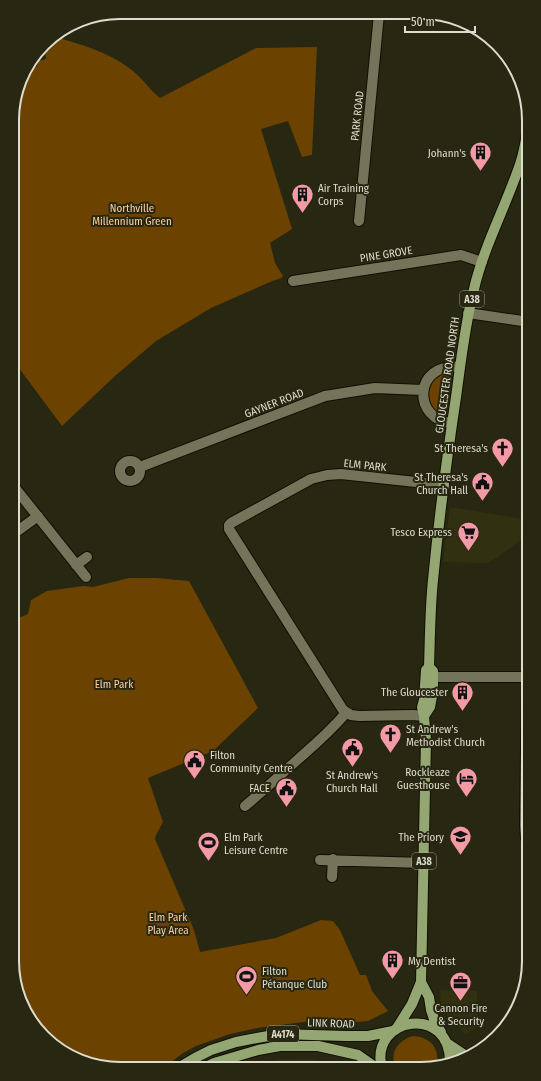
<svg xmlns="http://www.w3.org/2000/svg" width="541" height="1081" viewBox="0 0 541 1081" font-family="'Fira Sans Condensed',sans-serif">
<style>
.built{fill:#313112}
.green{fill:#6c4201}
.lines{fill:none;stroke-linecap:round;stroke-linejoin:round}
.minor-casing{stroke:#111000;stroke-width:12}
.major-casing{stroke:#111000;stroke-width:12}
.minor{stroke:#74745b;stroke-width:10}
.major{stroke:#94a671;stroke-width:10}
.labels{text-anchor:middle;stroke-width:4;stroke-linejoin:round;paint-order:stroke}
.shield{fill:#282711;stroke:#a7a696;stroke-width:1}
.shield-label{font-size:10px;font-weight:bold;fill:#ddddcf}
.street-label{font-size:11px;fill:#ddddcf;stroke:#282711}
.poi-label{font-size:11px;fill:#ddddcf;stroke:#282711;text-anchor:end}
.park-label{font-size:11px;fill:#fbd0a0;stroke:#282711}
.rim{fill:none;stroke:#ddddcf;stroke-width:2}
</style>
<rect width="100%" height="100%" fill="#282711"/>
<path class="built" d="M450 507 529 520V533L498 557 487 563 443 562Z
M529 542V673H524L523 547Z
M440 990 477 991V1027L465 1034 441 1007Z
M310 1059 342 1069 251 1068 279 1060Z"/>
<path class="green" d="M52 36C80 44 109 52 132 70 142 78 150 90 160 98L256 48 317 47 312 155 302 157 288 121 261 129 292 229 270 243 275 263 283 276 281 278 270 282 211 308 156 341 115 376 62 426 13 360V106L23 72 30 63 36 67 39 61 46 59 44 45 48 39Z
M450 370 443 417C437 414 435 412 432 406 424 395 428 389 432 378Z
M129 578H157L189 581 258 708 213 751 148 778 163 822 156 835 155 839 194 930 200 952 276 938 321 920 333 921 340 930 360 975H366L372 991 388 1011 368 1021 356 1022 327 1019 257 1028 230 1034 196 1046 183 1053 163 1068H105L49 1042 18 996 12 961V619L21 617 28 614 31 600 47 591 83 586 93 587Z
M413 1036C431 1037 441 1049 436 1067L421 1069H396C389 1053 397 1041 413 1036Z"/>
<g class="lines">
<defs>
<path id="minor" d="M359 221 379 14
M293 281 461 255 482 262
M468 313 529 322
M452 423C412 420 413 362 460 367
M120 471a10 10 0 1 1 20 0a10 10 0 1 1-20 0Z
M140 467 325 396 375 388 423 390
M12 484 86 577
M12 535 38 516
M76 565 87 557
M433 677H529
M527 677 525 825 526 838 529 842
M424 716 413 715 359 716 351 715 343 710 229 529V525L231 523 311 479 327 475 341 474 444 485
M245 806C265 789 285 771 304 754 319 741 333 728 346 713
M320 860 424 863
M332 877 333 859"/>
<path id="major" d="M424 716 430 707 433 691V671L429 667C430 638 430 609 433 580 439 518 447 457 456 397 461 361 465 324 474 289 484 246 506 206 520 164 525 150 527 135 529 120
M421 982 429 997 431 1010 435 1022 441 1032
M397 1028 412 1004 421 982 426 740 424 716 422 707 424 700 426 670 429 667
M448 1044 466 1056
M178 1068 195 1058 211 1050 236 1042 257 1038 280 1034 345 1036H368L393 1031
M204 1068 214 1063 258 1050 280 1046H318L358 1055 378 1069
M382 1069C368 1016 452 1003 450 1064"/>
</defs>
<use href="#minor" class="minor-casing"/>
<use href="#major" class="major-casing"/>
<use href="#minor" class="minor"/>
<use href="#major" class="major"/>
</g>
<defs>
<symbol id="building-pin" viewBox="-11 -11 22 30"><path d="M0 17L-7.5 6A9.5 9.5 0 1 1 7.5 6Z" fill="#f49aa6" stroke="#282711"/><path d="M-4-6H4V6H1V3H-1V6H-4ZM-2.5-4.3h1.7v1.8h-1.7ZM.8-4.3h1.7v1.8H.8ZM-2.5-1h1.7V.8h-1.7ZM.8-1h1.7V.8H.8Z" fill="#111"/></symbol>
<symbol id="church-pin" viewBox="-11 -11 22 30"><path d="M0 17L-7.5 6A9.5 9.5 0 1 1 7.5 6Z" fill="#f49aa6" stroke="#282711"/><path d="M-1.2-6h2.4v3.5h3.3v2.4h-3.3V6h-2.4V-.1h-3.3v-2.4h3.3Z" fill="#111"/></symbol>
<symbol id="civic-pin" viewBox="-11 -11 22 30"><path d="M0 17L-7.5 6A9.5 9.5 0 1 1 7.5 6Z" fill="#f49aa6" stroke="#282711"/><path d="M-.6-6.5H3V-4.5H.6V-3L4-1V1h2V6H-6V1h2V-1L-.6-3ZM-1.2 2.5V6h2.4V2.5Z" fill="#111"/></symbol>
<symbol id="supermarket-pin" viewBox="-11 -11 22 30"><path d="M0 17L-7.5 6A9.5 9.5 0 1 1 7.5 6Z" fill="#f49aa6" stroke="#282711"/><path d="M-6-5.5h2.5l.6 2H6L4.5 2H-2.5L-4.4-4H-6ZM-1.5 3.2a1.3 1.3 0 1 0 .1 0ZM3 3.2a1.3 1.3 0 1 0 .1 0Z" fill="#111"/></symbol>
<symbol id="hotel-pin" viewBox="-11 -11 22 30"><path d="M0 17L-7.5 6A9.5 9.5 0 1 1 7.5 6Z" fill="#f49aa6" stroke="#282711"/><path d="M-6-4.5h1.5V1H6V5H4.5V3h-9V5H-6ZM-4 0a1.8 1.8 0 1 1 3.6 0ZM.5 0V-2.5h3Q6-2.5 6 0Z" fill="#111"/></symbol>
<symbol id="school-pin" viewBox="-11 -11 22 30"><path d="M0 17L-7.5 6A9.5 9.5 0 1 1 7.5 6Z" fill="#f49aa6" stroke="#282711"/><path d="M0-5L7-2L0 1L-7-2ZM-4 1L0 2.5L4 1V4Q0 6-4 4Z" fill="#111"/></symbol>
<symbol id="stadium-pin" viewBox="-11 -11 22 30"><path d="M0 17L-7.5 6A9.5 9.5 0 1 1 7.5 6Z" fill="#f49aa6" stroke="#282711"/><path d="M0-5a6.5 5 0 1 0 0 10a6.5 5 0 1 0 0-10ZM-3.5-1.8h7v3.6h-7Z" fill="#111"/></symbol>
<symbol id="office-pin" viewBox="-11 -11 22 30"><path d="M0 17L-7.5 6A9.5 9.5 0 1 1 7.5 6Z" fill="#f49aa6" stroke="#282711"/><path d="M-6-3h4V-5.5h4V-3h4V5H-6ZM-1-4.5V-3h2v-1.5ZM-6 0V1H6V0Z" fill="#111"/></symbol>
</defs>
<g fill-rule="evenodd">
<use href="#building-pin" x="468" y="140" width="25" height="34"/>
<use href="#building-pin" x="290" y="182" width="25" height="34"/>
<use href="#church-pin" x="490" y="436" width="25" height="34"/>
<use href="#civic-pin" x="470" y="470" width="25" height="34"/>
<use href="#supermarket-pin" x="456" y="520" width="25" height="34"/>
<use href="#building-pin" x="450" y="680" width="25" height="34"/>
<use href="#church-pin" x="378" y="722" width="25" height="34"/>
<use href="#civic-pin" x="340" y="736" width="25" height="34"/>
<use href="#civic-pin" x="182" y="748" width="25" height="34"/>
<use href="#hotel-pin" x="454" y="766" width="25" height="34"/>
<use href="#civic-pin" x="274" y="776" width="25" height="34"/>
<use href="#school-pin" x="448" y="824" width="25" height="34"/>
<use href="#stadium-pin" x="196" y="830" width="25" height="34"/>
<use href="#building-pin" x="380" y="948" width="25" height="34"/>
<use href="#stadium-pin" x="234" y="964" width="25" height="34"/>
<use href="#office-pin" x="448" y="970" width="25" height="34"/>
</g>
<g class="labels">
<g class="shield">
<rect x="460" y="291" width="24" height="16" rx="3"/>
<rect x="412" y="853" width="24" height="16" rx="3"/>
<rect x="267" y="1026" width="32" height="16" rx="3"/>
</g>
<g class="shield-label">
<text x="472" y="303">A38</text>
<text x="424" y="865">A38</text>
<text x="283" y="1038">A4174</text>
</g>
<g class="street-label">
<text transform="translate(357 116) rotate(-84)" y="4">PARK ROAD</text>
<text transform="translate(386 254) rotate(-9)" y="4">PINE GROVE</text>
<text transform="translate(447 375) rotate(-82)" y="4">GLOUCESTER ROAD NORTH</text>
<text transform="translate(274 403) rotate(-21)" y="4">GAYNER ROAD</text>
<text transform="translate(365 465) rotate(6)" y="4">ELM PARK</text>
<text transform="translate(331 1023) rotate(2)" y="4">LINK ROAD</text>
</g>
<g class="poi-label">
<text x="466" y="157">Johann's</text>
<text x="318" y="192" text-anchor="start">Air Training<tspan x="318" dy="13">Corps</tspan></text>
<text x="488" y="452">St Theresa's</text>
<text x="468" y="481">St Theresa's<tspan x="468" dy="13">Church Hall</tspan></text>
<text x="452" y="536">Tesco Express</text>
<text x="448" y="696">The Gloucester</text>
<text x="406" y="733" text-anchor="start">St Andrew's<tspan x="406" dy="13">Methodist Church</tspan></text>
<text x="210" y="759" text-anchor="start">Filton<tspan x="210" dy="13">Community Centre</tspan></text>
<text x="450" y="776">Rockleaze<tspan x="450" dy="13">Guesthouse</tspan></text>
<text x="352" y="779" text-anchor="middle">St Andrew's<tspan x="352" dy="13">Church Hall</tspan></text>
<text x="270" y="792">FACE</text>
<text x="224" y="841" text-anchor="start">Elm Park<tspan x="224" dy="13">Leisure Centre</tspan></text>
<text x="444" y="841">The Priory</text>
<text x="408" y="965" text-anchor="start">My Dentist</text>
<text x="262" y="975" text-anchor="start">Filton<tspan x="262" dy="13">Pétanque Club</tspan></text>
<text x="461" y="1012" text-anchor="middle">Cannon Fire<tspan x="461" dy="13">&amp; Security</tspan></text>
</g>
<g class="park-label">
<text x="132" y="212">Northville<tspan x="132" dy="13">Millennium Green</tspan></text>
<text x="114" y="688">Elm Park</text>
<text x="168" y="921">Elm Park<tspan x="168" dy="13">Play Area</tspan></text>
</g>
</g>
<path d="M0 0H541V1081H0ZM120 19H421A101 101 0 0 1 522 120V961A101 101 0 0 1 421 1062H120A101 101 0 0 1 19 961V120A101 101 0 0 1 120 19Z" fill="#282711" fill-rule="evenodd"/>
<path class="rim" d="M120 19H421A101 101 0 0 1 522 120V961A101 101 0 0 1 421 1062H120A101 101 0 0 1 19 961V120A101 101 0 0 1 120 19Z"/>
<path d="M405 26v6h70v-6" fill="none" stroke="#ddddcf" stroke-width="2"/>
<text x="411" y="26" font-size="12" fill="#ddddcf" stroke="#282711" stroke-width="3" paint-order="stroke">50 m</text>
</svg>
